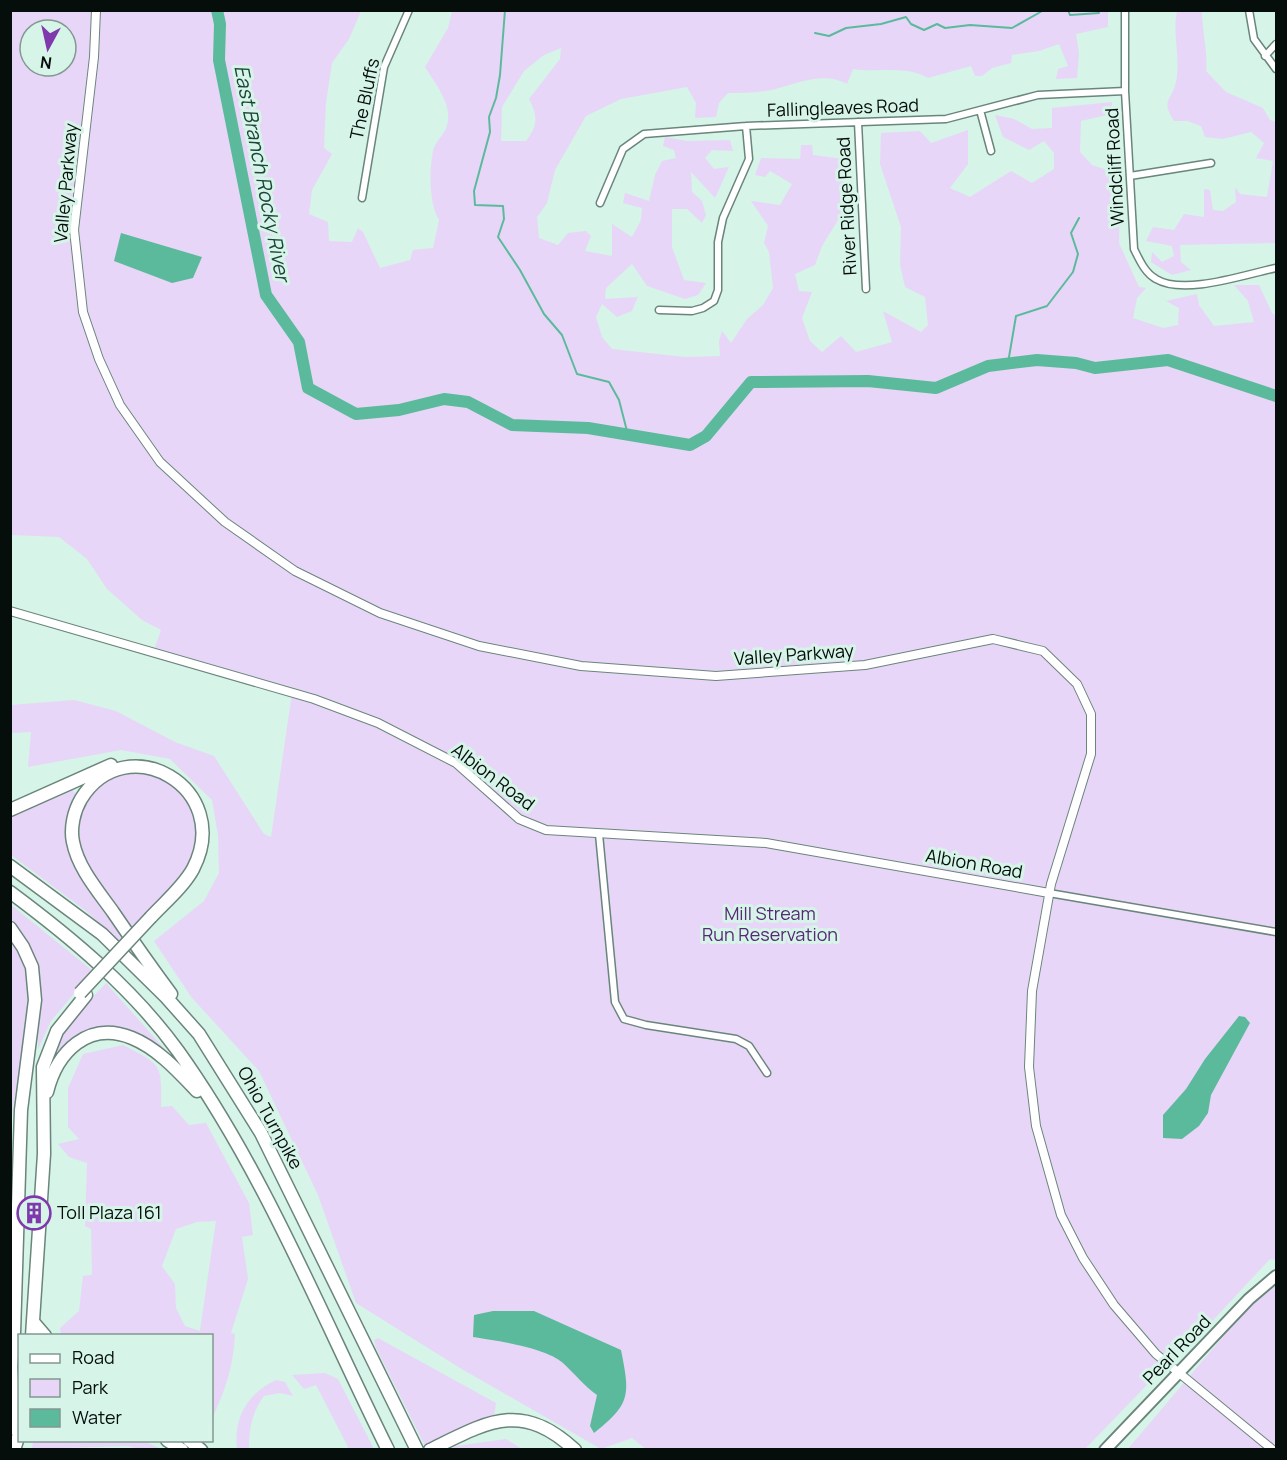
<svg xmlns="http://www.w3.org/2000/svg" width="1287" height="1460" viewBox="0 0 1287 1460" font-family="Manrope,sans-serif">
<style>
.green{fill:#e8d6f8;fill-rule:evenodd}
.water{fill:#5cba9c}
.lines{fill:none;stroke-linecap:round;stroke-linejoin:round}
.stream{stroke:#5cba9c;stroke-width:2}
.river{stroke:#5cba9c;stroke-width:12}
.minor-casing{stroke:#6a857b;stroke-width:9}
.tertiary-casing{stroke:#6a857b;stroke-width:10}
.primary-casing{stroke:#6a857b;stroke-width:14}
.motorway-casing{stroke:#6a857b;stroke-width:15}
.minor{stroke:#fff;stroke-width:6}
.tertiary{stroke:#fff;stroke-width:8}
.primary{stroke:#fff;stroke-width:10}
.motorway{stroke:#fff;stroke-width:12}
.motorway-bridge-casing{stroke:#6a857b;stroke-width:15;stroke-linecap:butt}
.motorway-bridge{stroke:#fff;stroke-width:12}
.labels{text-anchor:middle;stroke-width:6;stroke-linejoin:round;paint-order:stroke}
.street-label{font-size:18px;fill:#050e0b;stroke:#d6f4e8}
.park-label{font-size:18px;fill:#572875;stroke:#d6f4e8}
.poi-label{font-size:18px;fill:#050e0b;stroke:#d6f4e8;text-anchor:start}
.water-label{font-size:20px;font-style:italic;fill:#1b4538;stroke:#d6f4e8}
</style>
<rect width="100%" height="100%" fill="#d6f4e8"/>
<path class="green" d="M11 11H361L349 39 332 63 326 103 324 148 332 154 312 190 309 214 328 222 329 241 352 242 358 228 363 232 380 268 410 260 413 250 433 248 439 220C429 204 429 170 433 151 436 138 450 133 448 113 447 98 433 80 425 67L448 28 452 11H1108V27L1076 34 1079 53 1077 78 1056 79 1058 69 1068 66 1059 44 1039 51 1012 55 1011 63 992 68 982 76H975L971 66 928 78C905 65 879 73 853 69L847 84C824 72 802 82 779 88 762 93 746 93 728 93L719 103 716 117 695 118 696 103 687 87 621 99 586 116 555 170 547 203 537 217 539 238 558 245 568 233 586 231 591 236 585 251 612 256V224L632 237 641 220 642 208 623 203 625 193 649 201 655 175 662 161 676 158 674 150 663 146 665 137 687 141 730 140 733 151 712 150 705 158 714 169 729 167 715 198 691 172 692 192 702 201 706 215 702 223 687 209H672V247L684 280 706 283 698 295 685 299 647 286 632 264 606 288 605 299 637 297 639 294 632 311 617 317 602 304 596 317 602 337 612 349 685 357 720 356 719 341 722 331 731 343 747 319 763 305 773 288 769 252 764 243 768 226 751 201 780 205 792 184 770 171 765 177 755 175 761 158 800 159 801 145H812L813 155 844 159 843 212 822 246 815 265 795 274 799 291 812 292 802 318 810 341 822 352 841 336 856 352 892 342 883 311 921 332 928 325 925 297 905 287 900 265 901 227 880 164 881 133 920 131 931 143 968 130V164L950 188 970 197 1011 171 1032 183 1054 169V153L1044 141 1029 150 1003 137 995 115 1014 119 1032 129 1052 128V108L1112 102 1111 114 1081 121 1080 152 1092 165 1116 173 1120 203 1119 243 1139 287 1146 288 1137 298 1133 318 1163 328 1178 325 1179 308 1166 301 1197 294 1199 305 1214 326 1254 322 1248 301 1234 285H1259L1272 313 1276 316V1260L1270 1259 1203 1331 1201 1329 1085 1449 647 1450 632 1438 601 1449 460 1368 356 1303 318 1195 259 1071 192 998 154 941 204 901 219 873 218 835 212 800 170 759 121 750 28 767 31 732 11 733V705L74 700 116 711 175 742 214 756 264 834 271 837 292 693 153 653 161 630 142 620 107 589 87 559 59 537 11 535ZM30 30H66V66H30ZM561 48 560 59 529 99C538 116 538 126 526 141H501L502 107 524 71 544 55Z
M1177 11H1202C1202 31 1208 51 1206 71L1226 92 1263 108 1270 120 1276 122V243L1180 245 1181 262 1191 270 1172 275 1151 262 1152 252 1162 262 1174 256 1172 246 1146 241 1153 227 1174 230 1184 214 1204 217V189L1210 190 1213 210 1223 211 1236 202 1235 187 1240 194 1267 197 1273 161 1256 158 1264 143 1251 132 1223 139 1205 137 1201 126 1187 121H1174C1160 99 1172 101 1176 82 1181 58 1172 34 1177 11Z
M123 772 157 774 187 796 199 827 191 864 132 928C92 876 32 813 123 772Z
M71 787 76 795C68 820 64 840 74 866L125 936 119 942 86 911 11 855 10 813Z
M10 904 93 971 51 1021 38 1049 40 979 27 945 11 923Z
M11 937 28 966 31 993 11 1122Z
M106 983 177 1063C162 1051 145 1033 126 1028 97 1021 69 1036 52 1058L66 1025 89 998 91 999Z
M123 1045C162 1065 162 1064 161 1107L172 1106 189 1125 206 1123 249 1203 253 1235 242 1237 248 1279 231 1333 235 1334C233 1368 226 1388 212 1419V1336L61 1335 60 1328 79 1311 83 1276 92 1275 91 1229 85 1226 87 1163 69 1157 58 1144 79 1139 68 1127V1088L83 1054ZM216 1221 200 1330V1331L185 1326 176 1308 175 1284 162 1266 176 1229 197 1222Z
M1276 1276V1449L1127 1450 1254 1300Z
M378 1338 496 1403 494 1416 425 1446 376 1348 374 1340Z
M325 1373 338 1379 374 1449H349L316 1385 304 1389 292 1375Z
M276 1380 285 1382 293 1396 280 1393 264 1396C252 1412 249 1429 249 1449H237C233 1418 248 1393 276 1380Z
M506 1439 522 1449H449L456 1446Z
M33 1440 144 1441 161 1449H138L128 1446 32 1449Z"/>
<path class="water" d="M121 233 202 257 193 278 172 283 114 261Z
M1239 1016 1245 1017 1250 1023 1211 1095 1208 1113 1199 1126 1182 1139 1163 1138V1115L1186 1089 1205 1059Z
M493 1311H534L621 1350C630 1395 631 1404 594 1433L590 1426 597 1395C584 1386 575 1374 563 1363 545 1347 497 1341 473 1337L474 1315Z"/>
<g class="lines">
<path class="stream" d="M505 10 500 75 496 98 489 117 490 132 474 191 475 205 503 206 504 219 498 237 520 270 544 314 562 335 577 374 609 382 619 400 628 435
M1068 10 1070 15 1099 13
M815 33 829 36 846 28 881 24 906 17 911 24 924 30 937 24 945 28 970 25 1012 28 1044 10
M1008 363 1016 316 1047 306 1073 272 1078 254 1071 233 1079 218"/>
<path class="river" d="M217 10 220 24 219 60 266 295 299 342 308 388 356 414 399 410 444 399 468 402 512 425 588 428 690 445 706 436 751 382 868 381 936 388 988 366 1037 360 1076 363 1095 368 1168 360 1276 396"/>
<defs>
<path id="minor" d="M1125 10V91L1134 249C1140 261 1145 273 1156 279 1184 296 1246 274 1276 268
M1249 10 1254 39 1276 69
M1265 56 1276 44
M980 110 991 151
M858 122 866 289
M1130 176 1211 163
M362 198 384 67 409 10
M600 203 623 149 644 134 746 126 946 119 1038 95 1125 91
M659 310 692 311 703 308 714 301 718 290V242L723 218 749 159 746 126
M599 834 615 1002 624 1019 646 1025 736 1039 749 1046 767 1073
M1049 893 1276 932"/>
<path id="tertiary" d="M96 10 94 57 74 230 83 312 99 359 120 405 160 462 225 522 295 571 380 613 479 646 581 666 716 676 865 665 993 639 1043 651 1077 684 1091 714V754L1051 884 1032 991 1029 1067 1036 1126 1061 1215 1083 1258 1114 1305 1156 1354 1273 1450
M10 611 314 699 378 723 456 763 519 819 546 830 766 843 1049 893"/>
<path id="primary" d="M1105 1450 1249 1299 1276 1276"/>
<path id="motorway" d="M10 810 111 765
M10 866 102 934 166 997 199 1034 261 1133 417 1450
M10 892C72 938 133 989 178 1051 264 1171 322 1317 388 1450
M151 917C165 902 183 887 193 869 235 788 126 726 81 799 74 811 70 828 73 842 78 868 98 891 113 912 132 940 151 967 171 994
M10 928 23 947 32 967 35 1000 21 1110 14 1333
M47 1092C57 1052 88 1020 132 1038 157 1048 178 1071 197 1091
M33 1322 45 1336
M32 1336 44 1154 43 1067 57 1031 86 995
M10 1410 13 1398 11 1367
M10 1429 20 1402
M167 1440 182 1450
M189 1440 201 1450
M14 1450 20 1431
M430 1450C487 1422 521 1400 575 1450"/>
</defs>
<use href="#minor" class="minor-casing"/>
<use href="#tertiary" class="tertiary-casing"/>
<use href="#primary" class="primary-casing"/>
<use href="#motorway" class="motorway-casing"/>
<use href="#minor" class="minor"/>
<use href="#tertiary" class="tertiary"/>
<use href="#primary" class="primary"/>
<use href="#motorway" class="motorway"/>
<defs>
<path id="motorway-bridge" d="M80 993 151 917
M11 1367 14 1333"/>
</defs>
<use href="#motorway-bridge" class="motorway-bridge-casing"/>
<use href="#motorway-bridge" class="motorway-bridge"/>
</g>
<defs>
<symbol id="building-ring" viewBox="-11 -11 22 22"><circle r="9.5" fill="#d6f4e8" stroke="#8039ac" stroke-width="1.5"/><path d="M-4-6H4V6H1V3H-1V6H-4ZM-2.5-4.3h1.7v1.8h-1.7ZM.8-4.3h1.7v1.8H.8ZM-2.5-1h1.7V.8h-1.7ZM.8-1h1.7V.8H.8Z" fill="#8039ac"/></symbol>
</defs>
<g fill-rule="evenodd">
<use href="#building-ring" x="15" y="1194" width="38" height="38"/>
</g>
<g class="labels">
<g class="street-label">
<text transform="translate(365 99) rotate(-78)" y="6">The Bluffs</text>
<text transform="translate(843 108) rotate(-2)" y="6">Fallingleaves Road</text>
<text transform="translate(1115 167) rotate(-93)" y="6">Windcliff Road</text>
<text transform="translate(66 183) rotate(-85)" y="6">Valley Parkway</text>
<text transform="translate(847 206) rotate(-93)" y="6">River Ridge Road</text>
<text transform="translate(794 655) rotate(-4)" y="6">Valley Parkway</text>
<text transform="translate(493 777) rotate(37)" y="6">Albion Road</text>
<text transform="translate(974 864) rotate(10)" y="6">Albion Road</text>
<text transform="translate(270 1118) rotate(61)" y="6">Ohio Turnpike</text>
<text transform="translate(1177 1350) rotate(-46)" y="6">Pearl Road</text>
</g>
<g class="park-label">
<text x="770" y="920">Mill Stream<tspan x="770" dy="21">Run Reservation</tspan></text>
</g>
<g class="poi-label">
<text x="57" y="1219">Toll Plaza 161</text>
</g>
<g class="water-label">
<text transform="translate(262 173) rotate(79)" y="7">East Branch Rocky River</text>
</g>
</g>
<rect width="1287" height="1460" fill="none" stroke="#050e0b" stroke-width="24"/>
<rect x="18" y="1334" width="195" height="108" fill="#d6f4e8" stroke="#829890" stroke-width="1.5"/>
<rect x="30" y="1354" width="30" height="9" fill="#ffffff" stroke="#829890" stroke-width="1.5"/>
<text x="72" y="1364" font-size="18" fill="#050e0b">Road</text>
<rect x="30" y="1379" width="30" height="18" fill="#e8d6f8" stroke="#829890" stroke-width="1.5"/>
<text x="72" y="1394" font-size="18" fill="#050e0b">Park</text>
<rect x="30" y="1409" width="30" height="18" fill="#5cba9c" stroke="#829890" stroke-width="1.5"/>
<text x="72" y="1424" font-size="18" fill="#050e0b">Water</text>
<g transform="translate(48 48) rotate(188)"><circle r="28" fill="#d6f4e8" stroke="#829890" stroke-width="1.5"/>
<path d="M0-4.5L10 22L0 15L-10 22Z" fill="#8039ac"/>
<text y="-9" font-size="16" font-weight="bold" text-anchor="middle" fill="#050e0b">N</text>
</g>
</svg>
